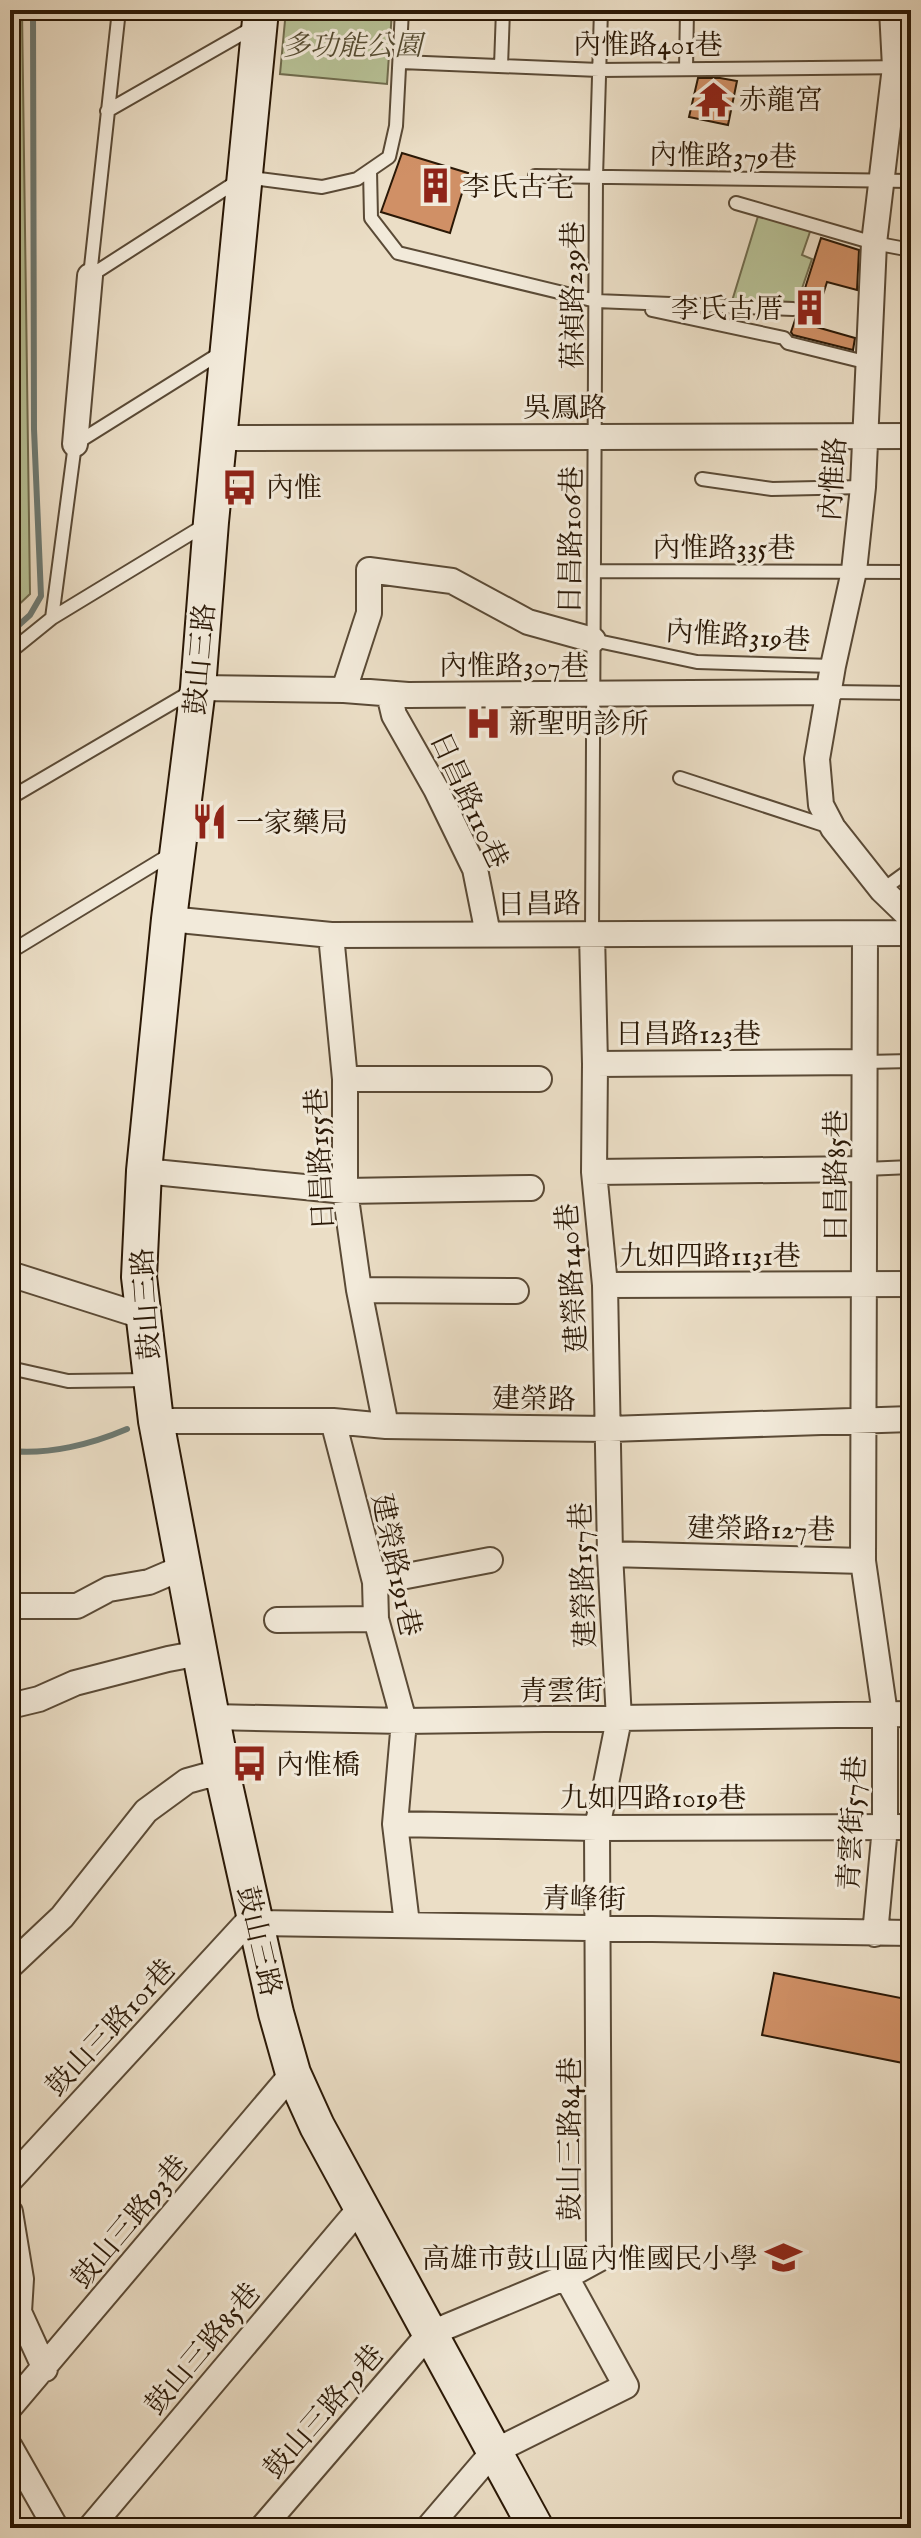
<svg xmlns="http://www.w3.org/2000/svg" width="921" height="2538" viewBox="0 0 921 2538" font-family="'IM FELL English','Noto Serif TC',serif">
<style>
.green{fill:#b7c196;stroke:#706c4e;stroke-width:2}
.lines{fill:none;stroke-linecap:round;stroke-linejoin:round}
.stream{stroke:#6d7a73;stroke-width:6}
.building{fill:#d09066;stroke:#2a1806;stroke-width:2}
.lane-casing{stroke:#5a4a36;stroke-width:16}
.street-casing{stroke:#5a4a36;stroke-width:28}
.secondary-casing{stroke:#2a1806;stroke-width:38}
.lane{stroke:#f2eada;stroke-width:12}
.street{stroke:#f2eada;stroke-width:24}
.secondary{stroke:#f2eada;stroke-width:34}
.labels{text-anchor:middle;stroke-width:6;stroke-linejoin:round;paint-order:stroke}
.street-label{font-size:28px;fill:#2a1806;stroke:#f2eada}
.park-label{font-size:28px;font-style:italic;fill:#544b31;stroke:#f2eada}
.poi-label{font-size:28px;fill:#2a1806;stroke:#f2eada;text-anchor:start}
</style>
<rect width="100%" height="100%" fill="#ebdec6"/>
<filter id="stains"><feTurbulence type="fractalNoise" baseFrequency=".0025" numOctaves="4"/><feColorMatrix values="0 0 0 0 .2 0 0 0 0 .09 0 0 0 0 .02 0 0 0 .5 -.17"/></filter>
<radialGradient id="worn" r=".72"><stop offset=".6" stop-color="#630" stop-opacity="0"/><stop offset="1" stop-color="#630" stop-opacity=".3"/></radialGradient>
<path class="green" d="M10 10H22L30 594 10 613Z
M286 10 392 11 387 84 280 74Z
M759 213 811 229 802 255 812 259 797 303 732 301Z"/>
<g class="lines">
<path class="stream" d="M10 633 30 615 41 596 34 429 33 10
M10 1451C49 1455 92 1444 127 1429"/>
</g>
<path class="building" d="M698 78H720L737 81 728 125 689 117Z
M402 153 468 173 450 233 381 212Z
M821 238 859 250 857 290 827 282 813 326 855 338 853 350 793 335 791 332 796 317 801 313 800 304Z
M774 1973 911 2000V2022L903 2063 762 2035Z"/>
<g class="lines">
<defs>
<path id="lane" d="M401 62 599 70 911 67
M501 66 503 10
M686 69 687 10
M107 111 254 27
M370 170 371 218 398 253 596 301 793 309
M535 176 911 181
M736 203 874 243 911 250
M90 276 244 177 322 187 357 179 389 157 396 126 402 10
M90 276 119 10
M652 310 784 338 788 343 869 363
M702 479 772 489 863 487
M594 571 911 572
M52 618 75 444 222 352
M593 640 697 662 833 666
M10 652 52 618 205 525
M830 692 911 693
M680 778 830 827
M10 798 194 690
M882 890 911 869
M592 933 596 177 601 10
M10 952 171 854
M865 1062 911 1061
M865 1169 911 1167
M10 1368 68 1381 149 1380"/>
<path id="street" d="M892 10 895 67 874 243 863 487 854 571 833 666 817 759 821 805 833 828 882 890 911 918
M219 438 911 436
M75 444 90 276
M198 688 344 690 408 695 830 692
M344 690 369 613V570L452 581 528 622 593 640
M389 694 394 715 436 789 475 869 488 934
M169 919 331 935 911 933
M592 933 595 1064 865 1062
M331 935 345 1079V1191L359 1290 386 1426
M345 1079H539
M144 1171 345 1191 531 1188
M594 1172 865 1169
M10 1274 142 1316
M605 1285 911 1284
M359 1290 516 1291
M156 1421H333L386 1426 609 1429 911 1419
M333 1421 375 1582 376 1619 404 1721 395 1824 407 1924
M610 1554 863 1561 865 935
M863 1561 885 1714V1827L875 1934
M375 1582 490 1560
M10 1606H77L109 1589 149 1582 184 1567
M277 1620 376 1619
M10 1706 39 1699 75 1683 168 1659 200 1653
M212 1717 404 1721 911 1714
M395 1824 597 1828 911 1827
M257 1923 911 1933
M10 1966 62 1917 146 1811 187 1781 205 1776H223
M10 2180 254 1915
M10 2212 21 2279 19 2312 45 2369
M10 2407 293 2073
M10 2447 56 2528
M90 2528 361 2207
M262 2528 429 2334 566 2277 599 2259 597 1828 619 1719 610 1554 605 1285 594 1172 595 1064
M428 2528 493 2452 626 2386 566 2277"/>
<path id="secondary" d="M261 10 211 522 198 688 169 919 144 1171 139 1277 156 1421 223 1776 276 2013 293 2073 317 2126 536 2528"/>
</defs>
<use href="#lane" class="lane-casing"/>
<use href="#street" class="street-casing"/>
<use href="#secondary" class="secondary-casing"/>
<use href="#lane" class="lane"/>
<use href="#street" class="street"/>
<use href="#secondary" class="secondary"/>
</g>
<defs>
<symbol id="temple-bare" viewBox="-9 -9 18 18"><path d="M0-6L5-2H3V0L6.5 2.5H4V6H1.5V3h-3V6H-4V2.5H-6.5L-3 0V-2H-5Z" fill="#8f2418" stroke="#f2eada" stroke-width="2.5" paint-order="stroke"/></symbol>
<symbol id="building-bare" viewBox="-9 -9 18 18"><path d="M-4-6H4V6H1V3H-1V6H-4ZM-2.5-4.3h1.7v1.8h-1.7ZM.8-4.3h1.7v1.8H.8ZM-2.5-1h1.7V.8h-1.7ZM.8-1h1.7V.8H.8Z" fill="#8f2418" stroke="#f2eada" stroke-width="2.5" paint-order="stroke"/></symbol>
<symbol id="bus-bare" viewBox="-9 -9 18 18"><path d="M-5-6H5V4H4V6H2V4H-2V6H-4V4H-5ZM-3.5-4V0h7V-4ZM-3.5 1.2v1.5H-2V1.2ZM2 1.2v1.5H3.5V1.2Z" fill="#8f2418" stroke="#f2eada" stroke-width="2.5" paint-order="stroke"/></symbol>
<symbol id="hospital-bare" viewBox="-9 -9 18 18"><path d="M-5-5h3v3.5h4V-5h3V5h-3V1.5h-4V5h-3Z" fill="#8f2418" stroke="#f2eada" stroke-width="2.5" paint-order="stroke"/></symbol>
<symbol id="restaurant-bare" viewBox="-9 -9 18 18"><path d="M-5-6h1v4h1v-4h1v4h1v-4h1v5L-1.5 .5V6h-2V.5L-5-1ZM5-6V6H3V1.5H1.5Q1.5-4 5-6Z" fill="#8f2418" stroke="#f2eada" stroke-width="2.5" paint-order="stroke"/></symbol>
<symbol id="school-bare" viewBox="-9 -9 18 18"><path d="M0-5L7-2L0 1L-7-2ZM-4 1L0 2.5L4 1V4Q0 6-4 4Z" fill="#8f2418" stroke="#f2eada" stroke-width="2.5" paint-order="stroke"/></symbol>
</defs>
<g fill-rule="evenodd">
<use href="#temple-bare" x="688" y="74" width="51" height="51"/>
<use href="#building-bare" x="410" y="160" width="51" height="51"/>
<use href="#building-bare" x="784" y="282" width="51" height="51"/>
<use href="#bus-bare" x="214" y="462" width="51" height="51"/>
<use href="#hospital-bare" x="458" y="698" width="51" height="51"/>
<use href="#restaurant-bare" x="184" y="796" width="51" height="51"/>
<use href="#bus-bare" x="224" y="1738" width="51" height="51"/>
<use href="#school-bare" x="758" y="2232" width="51" height="51"/>
</g>
<g class="labels">
<g class="street-label">
<text x="648" y="54">內惟路401巷</text>
<text transform="translate(723 155) rotate(1)" y="10">內惟路379巷</text>
<text transform="translate(572 295) rotate(-90)" y="10">葆禎路239巷</text>
<text x="565" y="417">吳鳳路</text>
<text transform="translate(832 479) rotate(-86)" y="10">內惟路</text>
<text transform="translate(570 540) rotate(-89)" y="10">日昌路106巷</text>
<text x="724" y="557">內惟路335巷</text>
<text transform="translate(738 635) rotate(4)" y="10">內惟路319巷</text>
<text transform="translate(199 659) rotate(-85)" y="10">鼓山三路</text>
<text x="514" y="675">內惟路307巷</text>
<text transform="translate(470 800) rotate(65)" y="10">日昌路110巷</text>
<text transform="translate(539 903) rotate(-1)" y="10">日昌路</text>
<text x="688" y="1043">日昌路123巷</text>
<text transform="translate(319 1159) rotate(-93)" y="10">日昌路155巷</text>
<text transform="translate(835 1176) rotate(-90)" y="10">日昌路85巷</text>
<text x="710" y="1265">九如四路1131巷</text>
<text transform="translate(571 1278) rotate(-94)" y="10">建榮路140巷</text>
<text transform="translate(145 1304) rotate(-94)" y="10">鼓山三路</text>
<text transform="translate(534 1398) rotate(1)" y="10">建榮路</text>
<text transform="translate(761 1528) rotate(1)" y="10">建榮路127巷</text>
<text transform="translate(397 1565) rotate(78)" y="10">建榮路191巷</text>
<text transform="translate(582 1575) rotate(-92)" y="10">建榮路157巷</text>
<text x="561" y="1700">青雲街</text>
<text x="653" y="1807">九如四路1019巷</text>
<text transform="translate(851 1823) rotate(-87)" y="10">青雲街57巷</text>
<text transform="translate(584 1898) rotate(1)" y="10">青峰街</text>
<text transform="translate(260 1941) rotate(77)" y="10">鼓山三路</text>
<text transform="translate(110 2027) rotate(-47)" y="10">鼓山三路101巷</text>
<text transform="translate(569 2139) rotate(-90)" y="10">鼓山三路84巷</text>
<text transform="translate(129 2221) rotate(-50)" y="10">鼓山三路93巷</text>
<text transform="translate(202 2348) rotate(-50)" y="10">鼓山三路85巷</text>
<text transform="translate(323 2411) rotate(-49)" y="10">鼓山三路79巷</text>
</g>
<g class="park-label">
<text x="352" y="55">多功能公園</text>
</g>
<g class="poi-label">
<text x="739" y="109">赤龍宮</text>
<text x="462" y="196">李氏古宅</text>
<text x="783" y="318" text-anchor="end">李氏古厝</text>
<text x="266" y="497">內惟</text>
<text x="509" y="733">新聖明診所</text>
<text x="236" y="832">一家藥局</text>
<text x="276" y="1774">內惟橋</text>
<text x="758" y="2268" text-anchor="end">高雄市鼓山區內惟國民小學</text>
</g>
</g>
<rect width="921" height="2538" fill="none" stroke="#ebdec6" stroke-width="40"/>
<rect x="12" y="12" width="897" height="2514" fill="none" stroke="#2a1806" stroke-width="4"/>
<rect x="20" y="20" width="881" height="2498" fill="none" stroke="#2a1806" stroke-width="2"/>
<rect width="100%" height="100%" filter="url(#stains)"/>
<rect width="100%" height="100%" fill="url(#worn)"/>
</svg>
